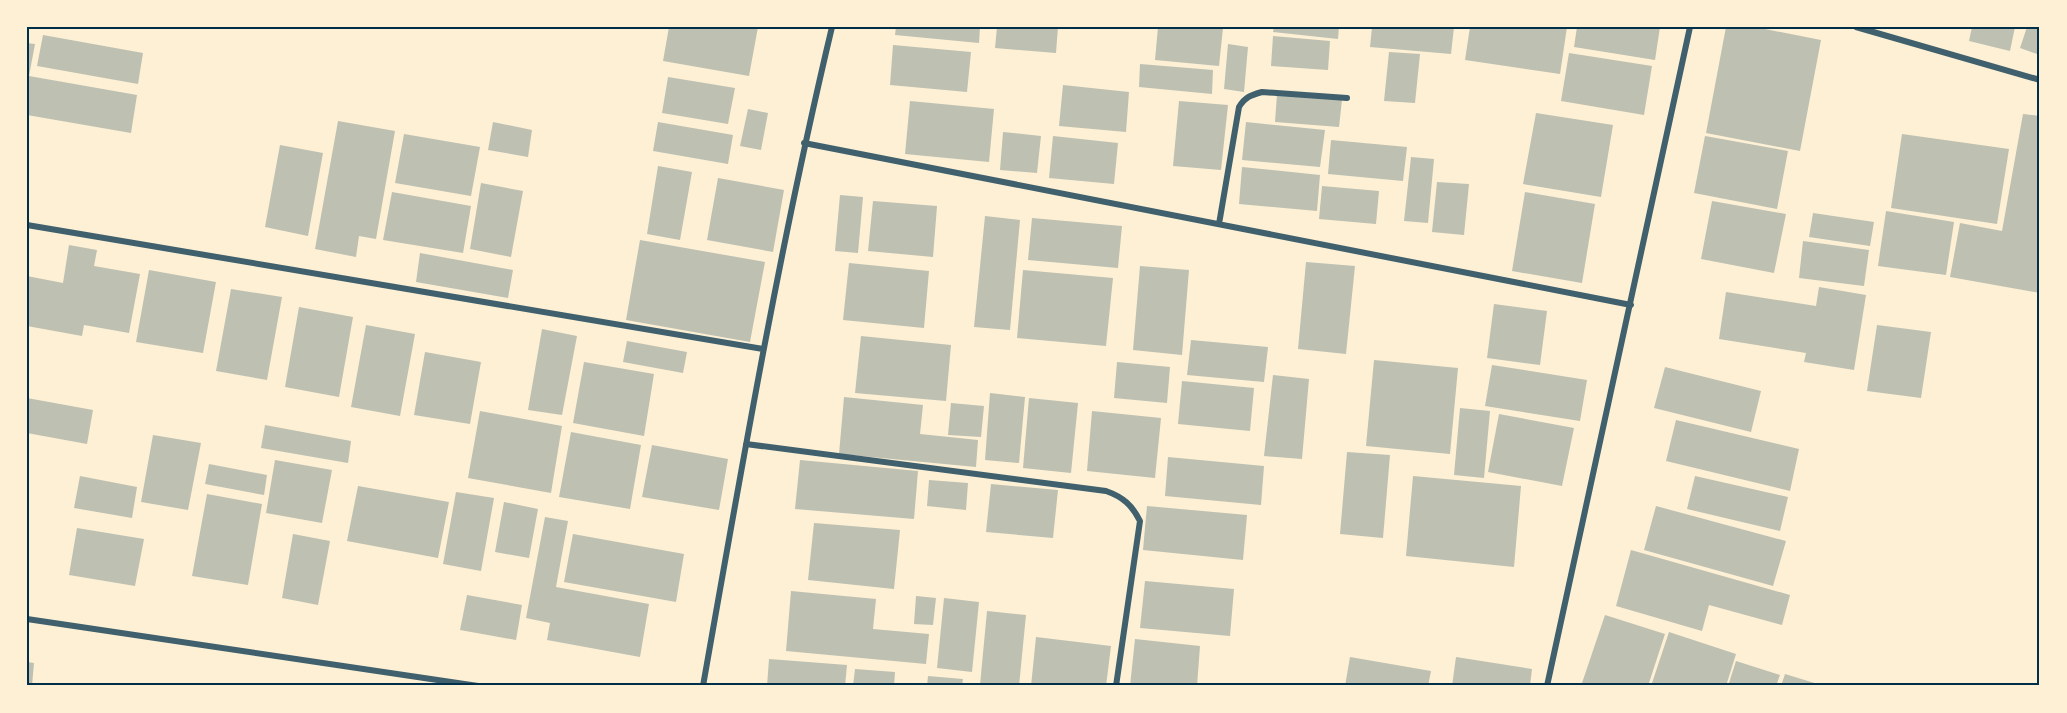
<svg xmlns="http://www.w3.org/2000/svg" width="2067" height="713" viewBox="0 0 2067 713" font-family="Poppins,sans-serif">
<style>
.building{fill:#bec0b2}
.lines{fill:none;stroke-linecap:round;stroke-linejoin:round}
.minor{stroke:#3f606c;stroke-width:6}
.neatline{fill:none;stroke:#003049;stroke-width:2}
</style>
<rect width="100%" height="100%" fill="#fdf0d5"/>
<path class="building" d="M669 27H758L749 76 663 61Z
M896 27H980L979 43 895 35Z
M997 27H1058L1056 53 995 48Z
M1158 27 1223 28 1219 66 1155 60Z
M1274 27H1339L1338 39 1273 32Z
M1372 27H1454L1451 54 1370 47Z
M1470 27H1567L1560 74 1465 60Z
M1577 27H1660L1655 60 1574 47Z
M1726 27H1755L1821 40 1800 151 1706 133Z
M1972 27H2015L2010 51 1969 41Z
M2027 27H2040V55L2020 48Z
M43 35 143 53 138 84 37 66Z
M1273 36 1330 41 1328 70 1271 66Z
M27 43 35 44 29 76 137 95 131 133 27 115Z
M1228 44 1248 47 1244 92 1224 89Z
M893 45 971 52 967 92 890 85Z
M1389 52 1420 54 1415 103 1384 101Z
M1569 53 1652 66 1644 115 1561 101Z
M1140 64 1213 70 1212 94 1139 87Z
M668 77 735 88 728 124 662 113Z
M1063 85 1129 92 1126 132 1059 126Z
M1277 94 1342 100 1339 127 1275 122Z
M910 101 994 109 989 162 905 154Z
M1179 101 1228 105 1221 170 1173 166Z
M748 109 768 113 761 150 740 146Z
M1536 113 1613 125 1601 197 1523 184Z
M2023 114 2040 116V293L1950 277 1960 223 2002 231Z
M338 121 395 131 376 239 359 236 356 257 315 249Z
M493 122 532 130 528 157 488 150Z
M658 122 733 135 728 164 653 151Z
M1246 122 1325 130 1320 167 1242 160Z
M1003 132 1041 136 1037 173 1000 170Z
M404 134 480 147 471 196 395 183Z
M1902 134 2009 149 1997 224 1891 208Z
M1053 136 1118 143 1114 184 1049 178Z
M1705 136 1788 151 1777 209 1694 193Z
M1331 140 1407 147 1403 181 1328 174Z
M280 145 323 153 308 236 265 227Z
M1411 157 1434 159 1428 223 1404 221Z
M658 166 692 172 680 240 647 234Z
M1242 167 1320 175 1317 211 1239 204Z
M718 178 784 190 773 252 707 240Z
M1437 182 1469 184 1464 235 1432 232Z
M481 183 523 191 511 257 470 249Z
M1322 186 1379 191 1376 224 1319 219Z
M392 192 471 206 463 253 383 240Z
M1525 192 1595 204 1582 283 1512 271Z
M840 195 863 197 858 253 835 251Z
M873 201 937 206 933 257 868 251Z
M1712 201 1786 214 1774 273 1701 259Z
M1886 211 1954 222 1946 275 1878 266Z
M1813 213 1874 222 1870 246 1809 237Z
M985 216 1020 220 1010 330 974 327Z
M1032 218 1122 226 1118 268 1028 260Z
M640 240 765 262 750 342 626 320Z
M1803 241 1869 250 1864 286 1799 278Z
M69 245 97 250 94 266 140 274 129 333 84 325 82 336 27 326V276L63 283Z
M420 253 513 270 508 298 416 282Z
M1306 262 1355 266 1346 354 1298 349Z
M849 263 929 271 924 328 843 320Z
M1140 266 1189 270 1182 355 1133 350Z
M149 270 216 282 203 353 136 342Z
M1023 270 1113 278 1106 346 1017 338Z
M1819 287 1866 295 1854 370 1804 362 1806 353 1719 339 1726 292 1816 306Z
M231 289 282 297 267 380 216 371Z
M1494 304 1547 311 1540 365 1487 358Z
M299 307 353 317 339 397 285 387Z
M366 325 415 334 400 416 351 407Z
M1877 325 1931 332 1921 398 1867 391Z
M542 329 577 336 562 415 528 410Z
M861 336 951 345 946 401 855 393Z
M1191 340 1268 347 1264 382 1187 375Z
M627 341 687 352 683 373 623 362Z
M425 352 481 362 470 424 414 415Z
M1374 360 1458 368 1450 454 1366 446Z
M584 362 654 374 644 436 573 423Z
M1117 362 1170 367 1167 403 1114 398Z
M1492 365 1587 380 1580 421 1485 406Z
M1665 367 1761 391 1751 432 1654 408Z
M1273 375 1309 379 1302 459 1264 456Z
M1182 381 1254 388 1250 431 1178 424Z
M990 393 1025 397 1019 463 985 460Z
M844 397 923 405 920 434 978 440 976 467 839 454Z
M27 398 93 410 87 444 27 433Z
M1029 398 1078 403 1071 473 1023 468Z
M951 403 984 406 981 437 948 435Z
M1460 408 1490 411 1484 478 1454 475Z
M480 411 562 426 551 493 468 478Z
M1092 411 1161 418 1155 478 1087 471Z
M1499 414 1574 428 1562 486 1488 472Z
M1676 420 1799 449 1790 491 1666 461Z
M265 425 351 441 348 463 261 448Z
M571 432 641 445 630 509 559 497Z
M153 435 201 443 188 510 141 502Z
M652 445 728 459 719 510 642 497Z
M1347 452 1390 455 1383 538 1340 534Z
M1168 457 1264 466 1261 505 1165 496Z
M275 460 332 470 322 523 266 513Z
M800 460 918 471 914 519 795 509Z
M209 464 267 475 264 495 205 484Z
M80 476 137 487 132 518 74 508Z
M1413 476 1521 486 1514 567 1406 556Z
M1695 476 1788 497 1780 531 1687 509Z
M929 480 968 483 966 510 927 506Z
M991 484 1058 490 1053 538 986 532Z
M358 486 449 502 438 558 347 541Z
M456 492 494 498 481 571 443 564Z
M207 494 262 504 248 585 192 576Z
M504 502 538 509 529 558 495 552Z
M1147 506 1247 515 1243 560 1143 550Z
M1656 506 1786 541 1773 586 1644 550Z
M545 517 568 521 556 587 649 604 640 657 547 640 550 623 526 618Z
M814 523 900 530 894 589 808 580Z
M77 528 144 539 135 586 69 575Z
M293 534 330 541 318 605 282 598Z
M573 534 684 554 676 602 564 582Z
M1631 550 1790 595 1782 625 1709 605 1702 631 1616 606Z
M1145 581 1234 589 1230 636 1140 628Z
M791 591 876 599 873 629 929 634 926 664 786 651Z
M467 595 522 605 516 640 460 630Z
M916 596 936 598 933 625 914 624Z
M944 598 979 602 972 672 937 668Z
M987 611 1026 615 1019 686 980 685Z
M1605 615 1665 634 1648 686H1581Z
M1669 632 1736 654 1726 686H1651Z
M1036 637 1111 646 1106 686H1031Z
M1135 639 1200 646 1197 686H1130Z
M1350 657 1431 671 1428 686H1345Z
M1456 657 1532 669 1530 686H1452Z
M769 659 847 665 845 686H767Z
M1736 661 1780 675 1776 686H1728Z
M27 662 34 663 32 686H27Z
M855 669 895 672 894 686H853Z
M1785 674 1821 685V686H1781Z
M928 676 963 679 962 686H927Z"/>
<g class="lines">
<path class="minor" d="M1856 27 2040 80
M804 143 1631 305
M1219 224 1239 107C1245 97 1251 95 1262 92L1347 98
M27 225 763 349
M746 444 1106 491C1123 497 1132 505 1140 521L1116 686
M27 619 478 686
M703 686C742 465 780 245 832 27
M1547 686 1690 27"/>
</g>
<rect width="2067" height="713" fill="none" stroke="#fdf0d5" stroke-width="57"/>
<rect x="28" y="28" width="2010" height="656" class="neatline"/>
</svg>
